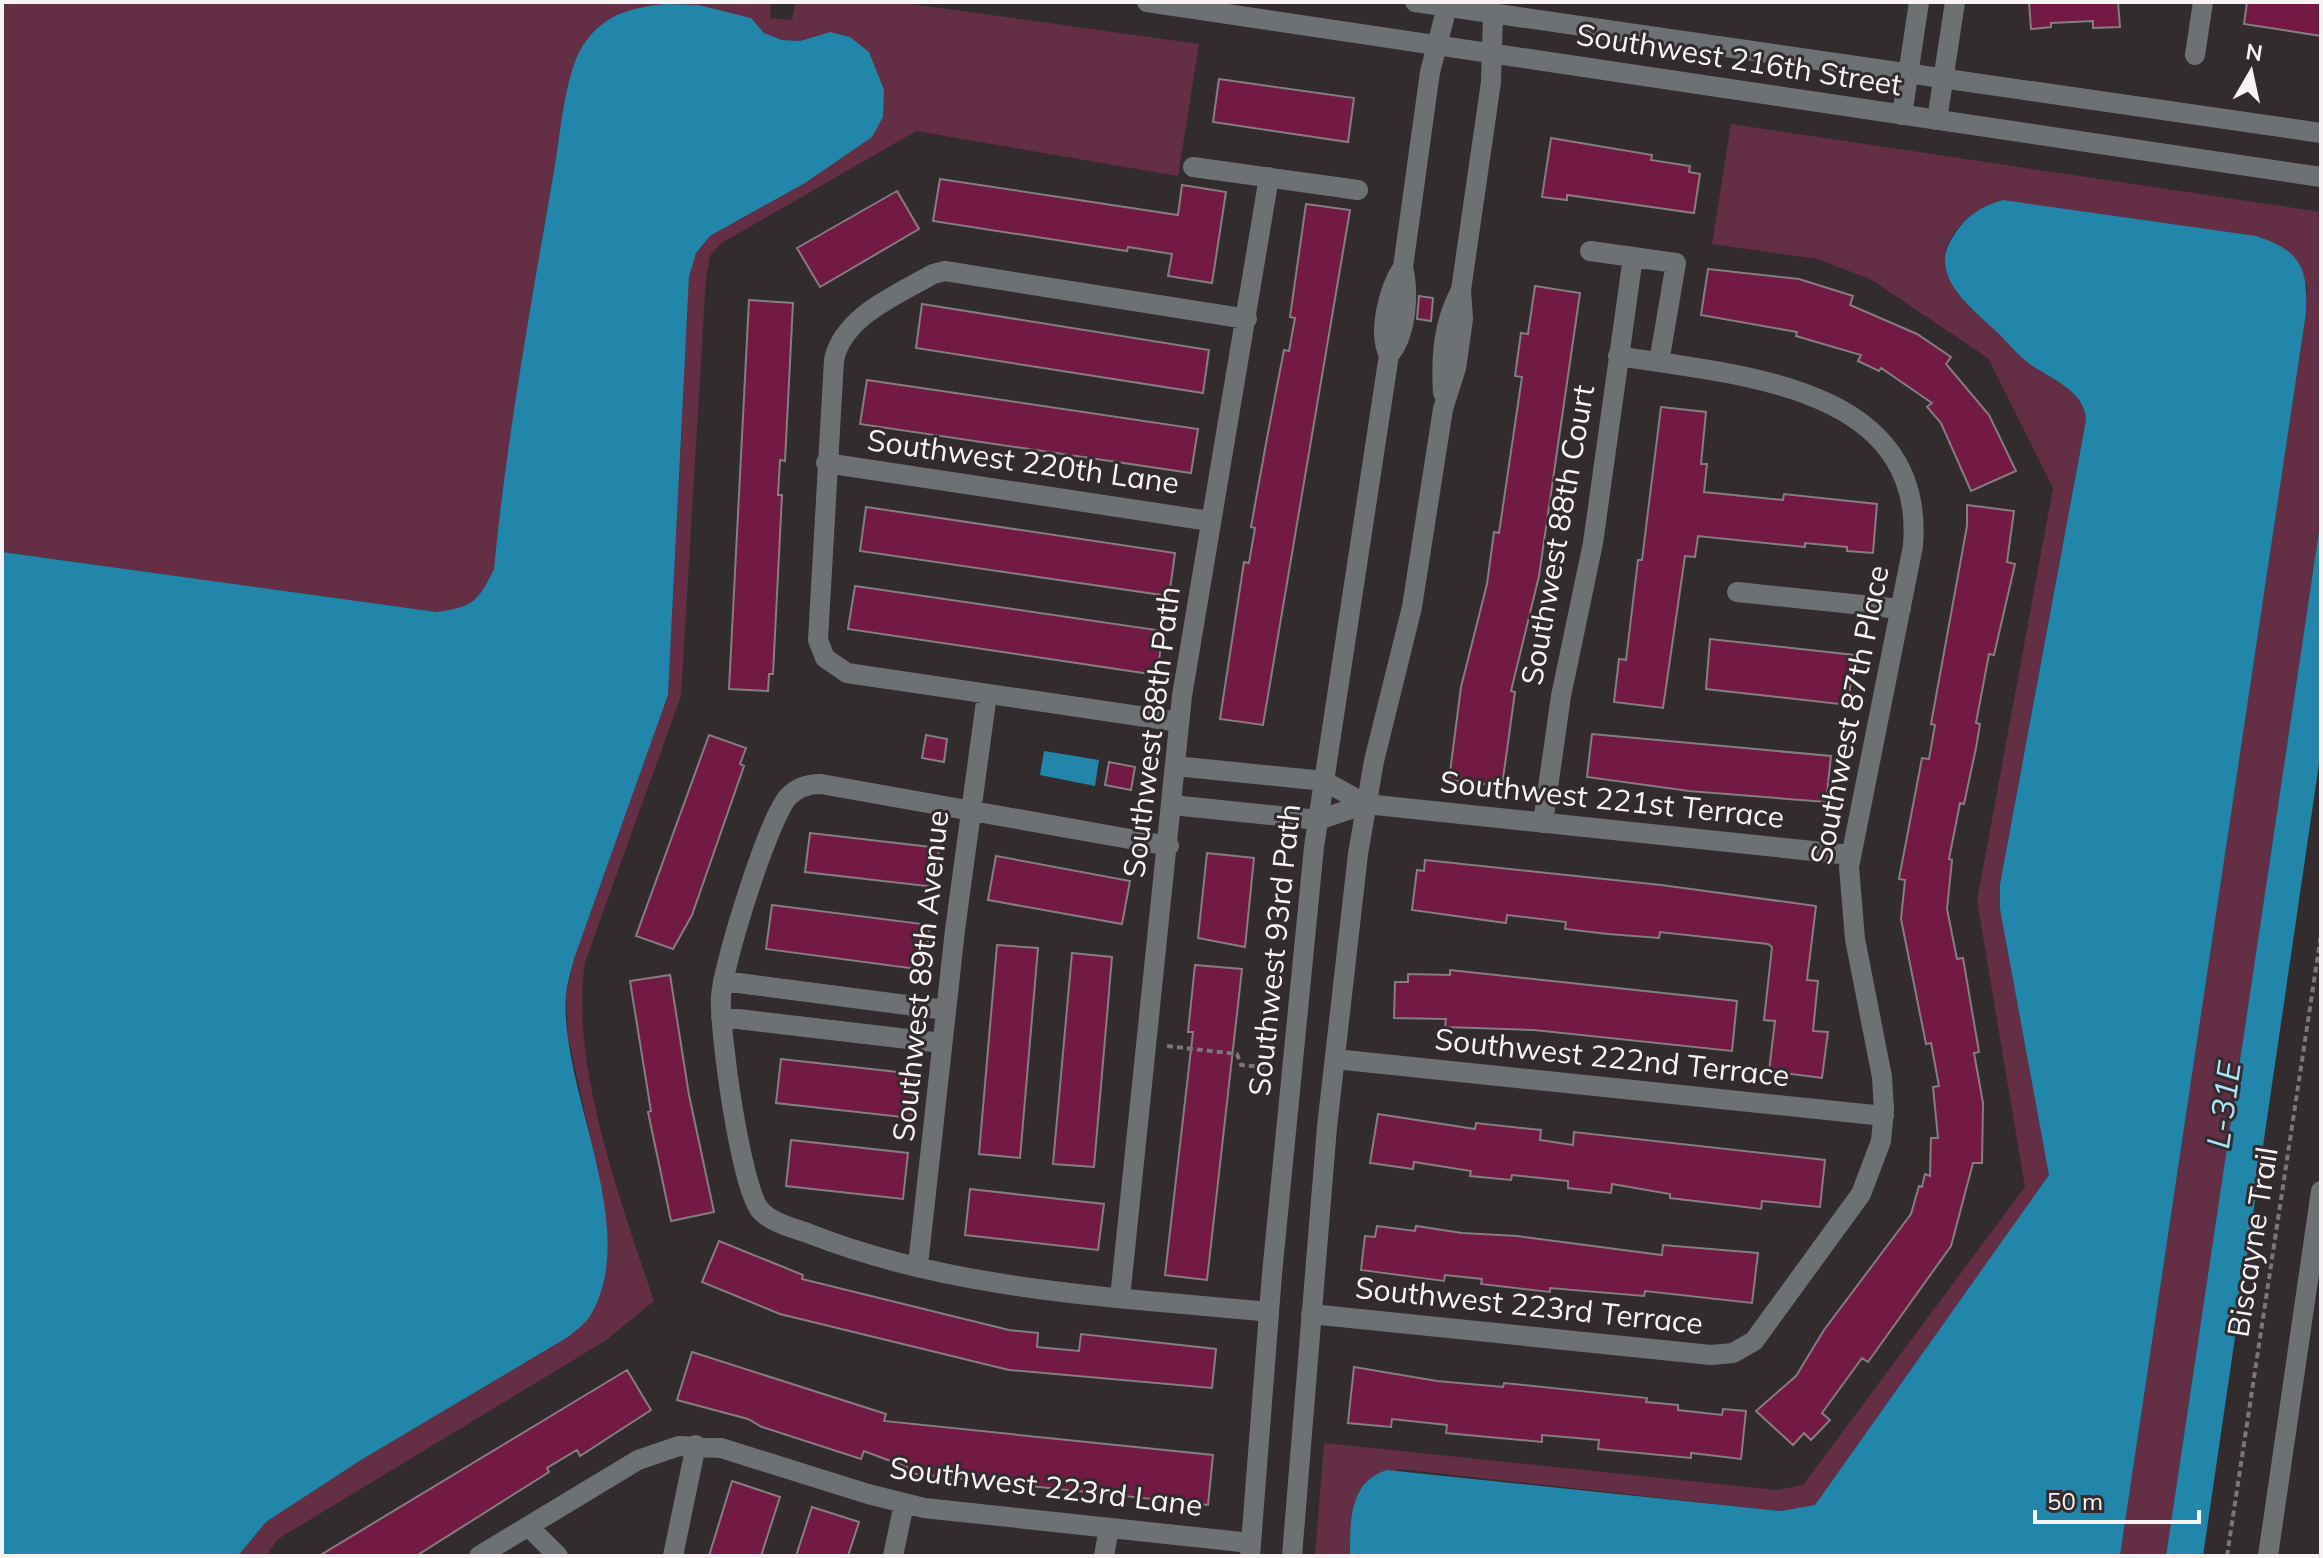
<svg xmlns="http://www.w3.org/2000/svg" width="2323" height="1558" viewBox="0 0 2323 1558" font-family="Mulish,sans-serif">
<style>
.green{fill:#642e44}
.water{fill:#2186aa}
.building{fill:#721944;stroke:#857d7f;stroke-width:2}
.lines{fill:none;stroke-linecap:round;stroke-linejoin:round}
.path{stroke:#7b7677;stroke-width:4;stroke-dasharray:6 4;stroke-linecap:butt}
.minor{stroke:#6e7173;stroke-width:20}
.tertiary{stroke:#6e7173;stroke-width:20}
.labels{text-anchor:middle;stroke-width:6;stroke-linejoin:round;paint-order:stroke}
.street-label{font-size:30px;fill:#f8f4f5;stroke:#332c2e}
.water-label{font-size:32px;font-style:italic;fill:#aee3fb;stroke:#332c2e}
</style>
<rect width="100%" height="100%" fill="#332c2e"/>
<path class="green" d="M2 2H771L770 18 792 20 796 2H898L1199 44 1178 176 916 131 720 244 710 256 706 278 681 696 585 962C569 1063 622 1205 654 1301L605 1341 278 1539 266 1556H238L266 1522 361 1460 568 1337 589 1316 603 1281 599 1176 568 1037 566 995 574 959 668 695 689 277 696 253 710 236 805 183 830 32 800 41 782 40 764 33 751 18 699 5 571 78 543 233 494 569C478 602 474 607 438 612L2 552Z
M1731 124 2321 212V518L2166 1556H2120L2306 313 2307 284 2003 200C1977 207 1954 225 1945 251 1969 289 1991 333 2027 361 2048 378 2085 390 2086 420L2000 884V909L2050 1175 1815 1505 1781 1511 1398 1469 1355 1502 1350 1556H1315L1324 1443 1776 1490 1803 1485 2025 1187 1977 901 2053 488 1988 358 1870 279 1817 259 1712 244Z"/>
<path class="water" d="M665 4 699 5 751 18 764 33 782 40 800 41 830 32 850 37 869 52 884 90 883 117 872 137 805 183 710 236 696 253 689 277 668 695 574 959C571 971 567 984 566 995 559 1089 643 1229 590 1316 585 1324 575 1331 568 1337L361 1460 266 1522 238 1556H2V552L437 612C473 607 478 602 494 569 507 434 532 299 555 165 561 131 565 68 586 41 607 13 632 8 665 4Z
M2003 200 2256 236C2301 251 2308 267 2306 313L2120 1556H1350C1350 1523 1349 1481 1387 1470L1781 1511 1815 1505 2049 1175 2000 909V884L2086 420C2085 390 2049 378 2027 362 2016 353 2006 341 1996 331 1970 307 1926 274 1954 235 1966 216 1981 206 2003 200Z
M2321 518V750L2203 1556H2166Z
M1044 751 1099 760 1095 786 1040 775Z"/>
<path class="building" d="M2029 2H2118L2120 27 2093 28V21L2051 23V27L2031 29Z
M2247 2H2321V36L2244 24Z
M1219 79 1354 98 1348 142 1213 122Z
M1551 138 1652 155 1651 160 1690 166 1689 172 1700 174 1694 213 1567 195V200L1542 197Z
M940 179 1178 215 1182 185 1226 192 1212 283 1168 276 1172 254 1128 247 1127 251 933 221Z
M897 191 919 229 820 287 797 248Z
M1306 204 1350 210 1263 725 1220 719 1244 562 1249 563 1255 528 1251 527 1267 438 1284 350 1289 351 1295 318 1290 317Z
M1708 269 1799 279 1853 296 1850 305 1917 334 1951 357 1946 364 1989 415 2016 471 1971 491 1941 423 1927 407 1932 403 1881 368 1879 371 1858 361 1861 355 1796 336 1797 332 1701 315Z
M1535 286 1580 293 1539 576 1511 691 1515 692 1502 786 1449 780 1461 687 1487 584 1494 532 1499 533 1522 377 1515 376 1521 333 1528 334Z
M1419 296 1433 298 1431 321 1417 319Z
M749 300 793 303 785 461 780 460 778 495H782L773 674H769L768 691 729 689Z
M922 304 1209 350 1203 393 916 348Z
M867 380 1198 429 1191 473 860 424Z
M1661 407 1706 412 1701 464H1707L1704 492 1783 500 1784 494 1877 504 1873 553 1847 551V547L1805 543V547L1698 536 1695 557 1685 556 1663 708 1614 702 1619 659 1626 660 1638 560H1642Z
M1967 505 2014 511 2007 562 2015 564 1994 655 1989 654 1976 723 1980 724 1976 748 1964 804 1960 803 1949 859 1952 860 1947 909 1957 959 1963 958 1979 1052 1974 1053 1983 1103 1982 1163H1973L1951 1246 1868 1362 1862 1358 1822 1413 1830 1420 1811 1440 1804 1433 1793 1445 1756 1411 1796 1376 1824 1330 1911 1214 1919 1186 1922 1187 1925 1174 1930 1176 1931 1138H1938L1933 1087 1939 1086 1931 1043 1926 1044 1901 919 1905 880 1899 879 1922 758 1929 759 1935 725 1931 724 1967 526Z
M866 507 1175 553 1169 596 860 551Z
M855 586 1163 631 1157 675 848 629Z
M1710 639 1854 655 1848 705 1706 689Z
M1592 734 1831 756 1826 802 1689 791 1587 777Z
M709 735 746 748 740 764 744 766 692 915 673 949 636 936Z
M926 735 947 739 944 762 922 758Z
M1109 762 1135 767 1131 790 1105 785Z
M810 833 939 848 935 887 805 872Z
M1207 853 1254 858 1245 947 1198 938Z
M996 856 1130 881 1122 924 988 900Z
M1425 860 1661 885 1816 906 1807 980 1818 981 1813 1031 1828 1032 1822 1078 1769 1071 1775 1021 1764 1020 1772 947 1768 944 1660 932 1659 938 1608 934 1565 929 1566 922 1507 915 1506 923 1412 910 1417 870 1424 871Z
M772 905 930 925 924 970 766 949Z
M997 945 1038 948 1020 1158 979 1154Z
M1072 953 1112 957 1094 1167 1053 1164Z
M1195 965 1242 969 1207 1280 1165 1275 1193 1032H1188Z
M1450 970 1737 1001 1732 1051 1534 1030 1445 1027 1446 1019 1394 1018 1395 982H1408V974L1450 975Z
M670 975 689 1095 714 1212 671 1221 648 1112 651 1111 630 981Z
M781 1059 915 1074 911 1118 776 1103Z
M1378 1114 1475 1129 1476 1123 1541 1130 1540 1140 1573 1145 1574 1132 1825 1160 1820 1207 1762 1201 1761 1209 1670 1198V1194L1612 1184 1611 1193 1568 1188V1181L1512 1175 1511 1180 1470 1176 1471 1171 1414 1162 1413 1169 1370 1163Z
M791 1140 908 1153 903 1199 786 1186Z
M970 1189 1104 1204 1098 1250 965 1235Z
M1377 1226 1415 1231 1416 1226 1462 1233 1517 1236 1662 1255 1663 1245 1758 1253 1752 1303 1645 1291 1644 1296 1550 1288V1292L1481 1284 1482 1279 1445 1275 1444 1281 1361 1270 1365 1236 1375 1237Z
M719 1241 803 1275 802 1279 1009 1330 1038 1333 1037 1347 1079 1351 1081 1334 1216 1349 1212 1388 1009 1370 780 1314 702 1282Z
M692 1352 886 1414 884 1421 1213 1455 1208 1505 908 1473 909 1468 864 1451 861 1459 762 1427 748 1419 677 1400Z
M1354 1367 1437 1381 1503 1387 1504 1383 1647 1398 1646 1402 1678 1405V1410L1722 1415 1723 1409 1746 1411 1741 1459 1691 1453V1458L1598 1449 1599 1440 1542 1435V1442L1446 1433 1447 1425 1392 1419 1391 1427 1348 1423Z
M627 1370 651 1410 580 1456 577 1450 547 1468 549 1472 538 1479 416 1556H319Z
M732 1481 780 1497 761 1556H709Z
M812 1507 859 1522 848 1556H796Z"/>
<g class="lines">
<path class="path" d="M1167 1046 1237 1054 1241 1065 1272 1068
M2227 1556 2321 935"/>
<path class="minor" d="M2195 55 2203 2
M1902 115 1919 2
M1937 120 1955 2
M1193 167 1358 190
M1590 251 1676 263 1659 362
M826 463 1210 521
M1737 592 1901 609
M1179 722 847 673 825 658 818 640 834 360C843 316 897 295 933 274L945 271 1247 319
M1175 766 1324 781 1366 804 1851 855
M1172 805 1318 820 1366 804
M1543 823 1561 696 1593 543 1633 257
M1169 846 821 784C808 784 797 787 788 797 768 820 723 964 721 997 719 1030 741 1190 761 1211 772 1223 794 1228 810 1234 955 1291 1116 1297 1269 1312
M723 981 945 1010
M721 1017 942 1043
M1335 1059 1884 1116
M918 1265 955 930 987 694
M1120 1298 1182 696 1269 177
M1311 1314 1711 1355 1733 1353 1754 1341 1861 1194 1881 1141 1884 1110 1882 1077 1855 939 1849 867 1913 546C1926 383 1734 375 1618 356
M529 1527 558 1556
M479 1556 638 1460 679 1446 721 1448 868 1494 924 1508 1251 1543
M673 1556 696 1445
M893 1556 904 1504
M1104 1556 1109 1528"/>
<path class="tertiary" d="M1147 2 2321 177
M1415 2 2321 133
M1389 355C1377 332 1389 288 1403 267
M1443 393C1441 357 1443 324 1460 292
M1250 1556 1272 1274 1314 847 1389 355C1407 335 1409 292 1403 267L1430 72 1447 7
M1292 1556 1327 1127 1358 854 1374 761 1412 607 1443 409 1456 368 1463 319 1461 290 1491 82 1493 14
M2268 1556 2321 1191"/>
</g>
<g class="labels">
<g class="street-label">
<text transform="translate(1739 60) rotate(9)" y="10">Southwest 216th Street</text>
<text transform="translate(1023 462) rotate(8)" y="10">Southwest 220th Lane</text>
<text transform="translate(1558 535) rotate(-80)" y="10">Southwest 88th Court</text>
<text transform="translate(1850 715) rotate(-79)" y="10">Southwest 87th Place</text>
<text transform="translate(1152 732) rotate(-83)" y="10">Southwest 88th Path</text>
<text transform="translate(1612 800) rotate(6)" y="10">Southwest 221st Terrace</text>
<text transform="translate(1275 950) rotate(-84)" y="10">Southwest 93rd Path</text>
<text transform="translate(921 976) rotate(-84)" y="10">Southwest 89th Avenue</text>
<text transform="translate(1612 1058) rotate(6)" y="10">Southwest 222nd Terrace</text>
<text transform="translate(2253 1242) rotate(-81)" y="10">Biscayne Trail</text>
<text transform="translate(1529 1306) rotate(6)" y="10">Southwest 223rd Terrace</text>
<text transform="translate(1046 1487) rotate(7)" y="10">Southwest 223rd Lane</text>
</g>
<g class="water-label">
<text transform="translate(2224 1105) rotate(-82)" y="11">L-31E</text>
</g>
</g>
<rect width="2323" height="1558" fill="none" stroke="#f8f4f5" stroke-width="8"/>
<g transform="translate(2251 72) rotate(9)" stroke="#332c2e" stroke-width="6" paint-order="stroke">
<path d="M0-6L14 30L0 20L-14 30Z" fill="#f8f4f5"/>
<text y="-12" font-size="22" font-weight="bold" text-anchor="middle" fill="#f8f4f5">N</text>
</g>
<path d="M2035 1510v12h164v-12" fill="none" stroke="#f8f4f5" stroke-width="4"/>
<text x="2047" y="1510" font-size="24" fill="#f8f4f5" stroke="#332c2e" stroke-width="6" paint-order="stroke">50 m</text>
</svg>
